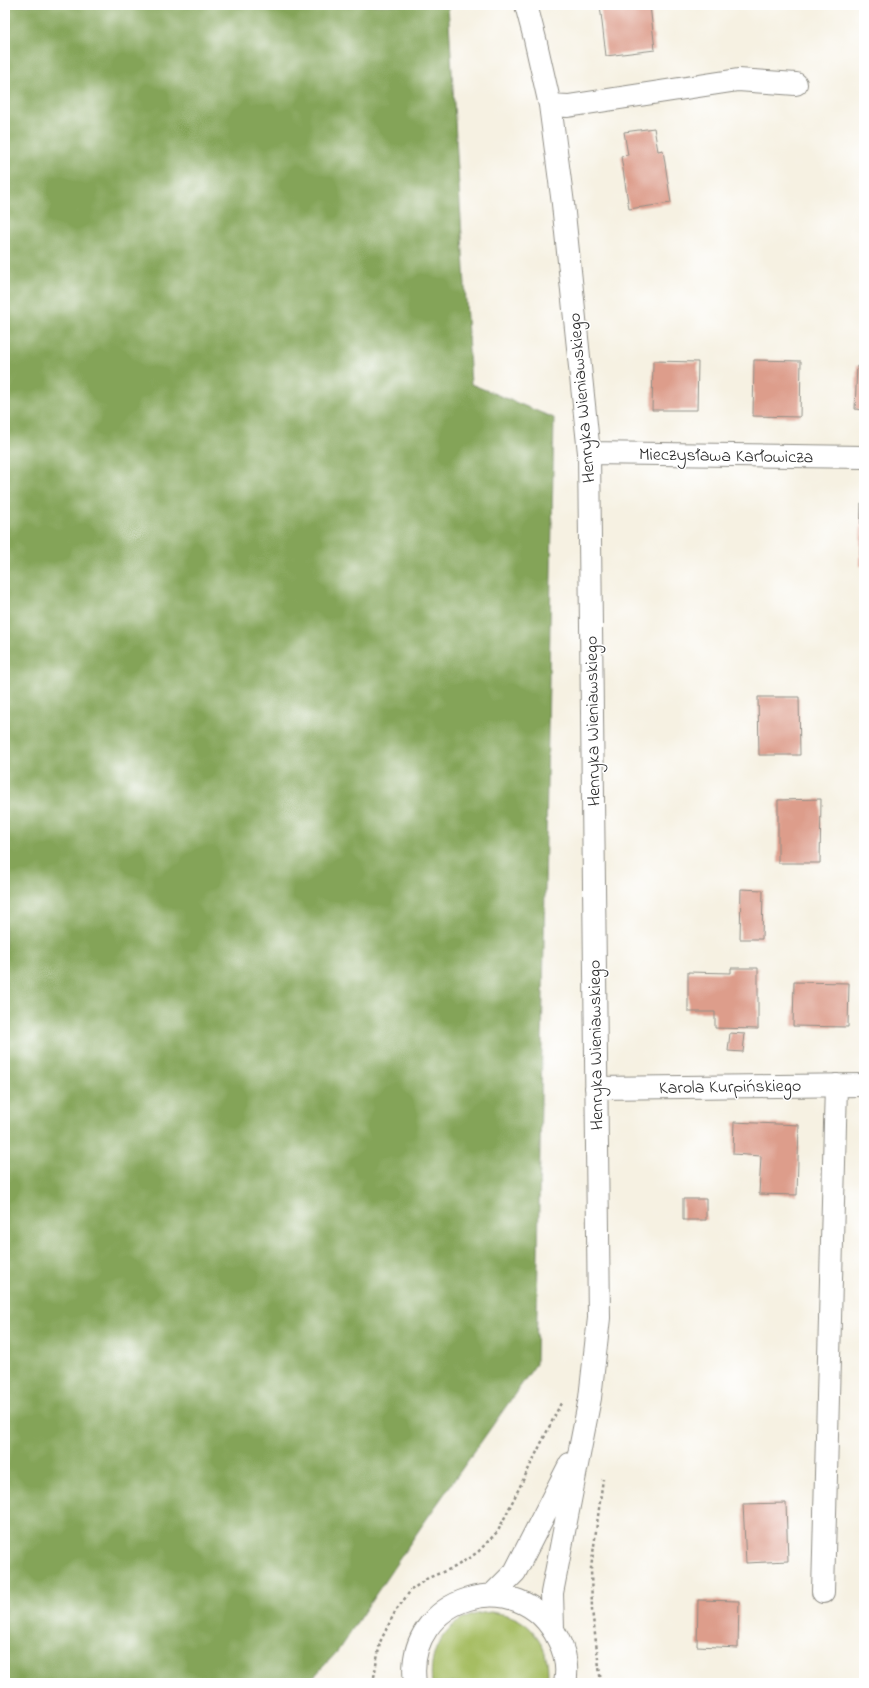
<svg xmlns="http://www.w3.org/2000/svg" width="869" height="1688" viewBox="0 0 869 1688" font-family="'Indie Flower',sans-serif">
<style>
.green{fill:#a6bd62;stroke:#687446}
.forest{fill:#84a458;stroke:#586842}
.building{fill:#dd9d8b}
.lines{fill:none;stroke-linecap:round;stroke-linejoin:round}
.minor-casing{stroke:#908e86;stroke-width:24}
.path{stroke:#908e86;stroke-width:2.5;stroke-dasharray:3 3;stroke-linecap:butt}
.minor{stroke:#fff;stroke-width:22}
.labels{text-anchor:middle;stroke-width:3;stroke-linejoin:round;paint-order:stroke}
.street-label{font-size:18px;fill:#2b2b2b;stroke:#fff}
</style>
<rect width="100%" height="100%" fill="#fff"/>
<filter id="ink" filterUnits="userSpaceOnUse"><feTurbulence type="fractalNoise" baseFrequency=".025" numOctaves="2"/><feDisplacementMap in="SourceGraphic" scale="8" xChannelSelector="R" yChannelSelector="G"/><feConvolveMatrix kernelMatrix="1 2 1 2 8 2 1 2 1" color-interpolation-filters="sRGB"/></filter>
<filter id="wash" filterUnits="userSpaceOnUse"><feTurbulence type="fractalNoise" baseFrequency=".012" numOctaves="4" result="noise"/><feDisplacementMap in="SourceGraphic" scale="16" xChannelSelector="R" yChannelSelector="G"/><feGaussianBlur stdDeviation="0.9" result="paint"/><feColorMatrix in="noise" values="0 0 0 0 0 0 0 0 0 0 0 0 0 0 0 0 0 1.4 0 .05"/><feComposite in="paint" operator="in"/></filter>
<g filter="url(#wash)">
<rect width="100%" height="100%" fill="#f6f1e2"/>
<path class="green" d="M491 1612C497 1613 504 1614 510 1616 537 1625 552 1655 547 1683H432C428 1653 443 1624 473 1615 478 1613 485 1613 491 1612Z"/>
<path class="forest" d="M5 5H448L471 384 554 418 536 1364 421 1527 337 1652 308 1683H5Z"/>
<g id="blocks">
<path class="building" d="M600 5H650L655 50 606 56Z
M654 128 658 151 663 150 671 203 629 209 621 156 628 155 624 132Z
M754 360 801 361 800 417 753 416Z
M653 361 698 362 697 410H652Z
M857 366 864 367V410L855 409Z
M861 503H864V566H860Z
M758 697H799L800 755H759Z
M821 799 820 863H778V800Z
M741 889 763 890 762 939H740Z
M731 968H758V1029L715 1028V1012H688V972L731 973Z
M794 982 849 983 848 1027 793 1026Z
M730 1033 745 1034 743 1052 728 1051Z
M734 1122 799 1125 797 1195 759 1194 761 1156 733 1154Z
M683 1199H706V1220H683Z
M786 1503 788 1561 746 1563 743 1504Z
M698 1600 739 1601 738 1648 697 1646Z"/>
</g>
</g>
<g filter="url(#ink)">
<use href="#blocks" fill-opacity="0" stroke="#908e86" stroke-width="1"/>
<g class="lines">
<defs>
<path id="minor" d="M526 5 535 39 550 105 563 204 589 453 599 1318 590 1398 552 1593 553 1628
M550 105 568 106 738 80 796 84
M589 453 864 457
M596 1088 864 1085
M823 1592 836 1085
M492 1595 515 1572 570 1464
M415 1683C403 1596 521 1561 558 1639 565 1652 568 1668 565 1683"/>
</defs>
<use href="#minor" class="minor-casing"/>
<path class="path" d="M373 1683 380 1642 395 1612 411 1590 428 1578 455 1567 478 1552 498 1531 561 1403
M601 1683 592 1610 591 1568 603 1479"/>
<use href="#minor" class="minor"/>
</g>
</g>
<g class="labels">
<g class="street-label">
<text transform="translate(581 398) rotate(-95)" y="6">Henryka Wieniawskiego</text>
<text transform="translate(726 455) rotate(1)" y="6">Mieczysława Karłowicza</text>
<text transform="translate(592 721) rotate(-91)" y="6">Henryka Wieniawskiego</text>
<text transform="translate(595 1045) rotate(-91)" y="6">Henryka Wieniawskiego</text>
<text transform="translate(730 1086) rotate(-1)" y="6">Karola Kurpińskiego</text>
</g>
</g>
<rect width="869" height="1688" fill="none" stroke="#fff" stroke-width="20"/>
</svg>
